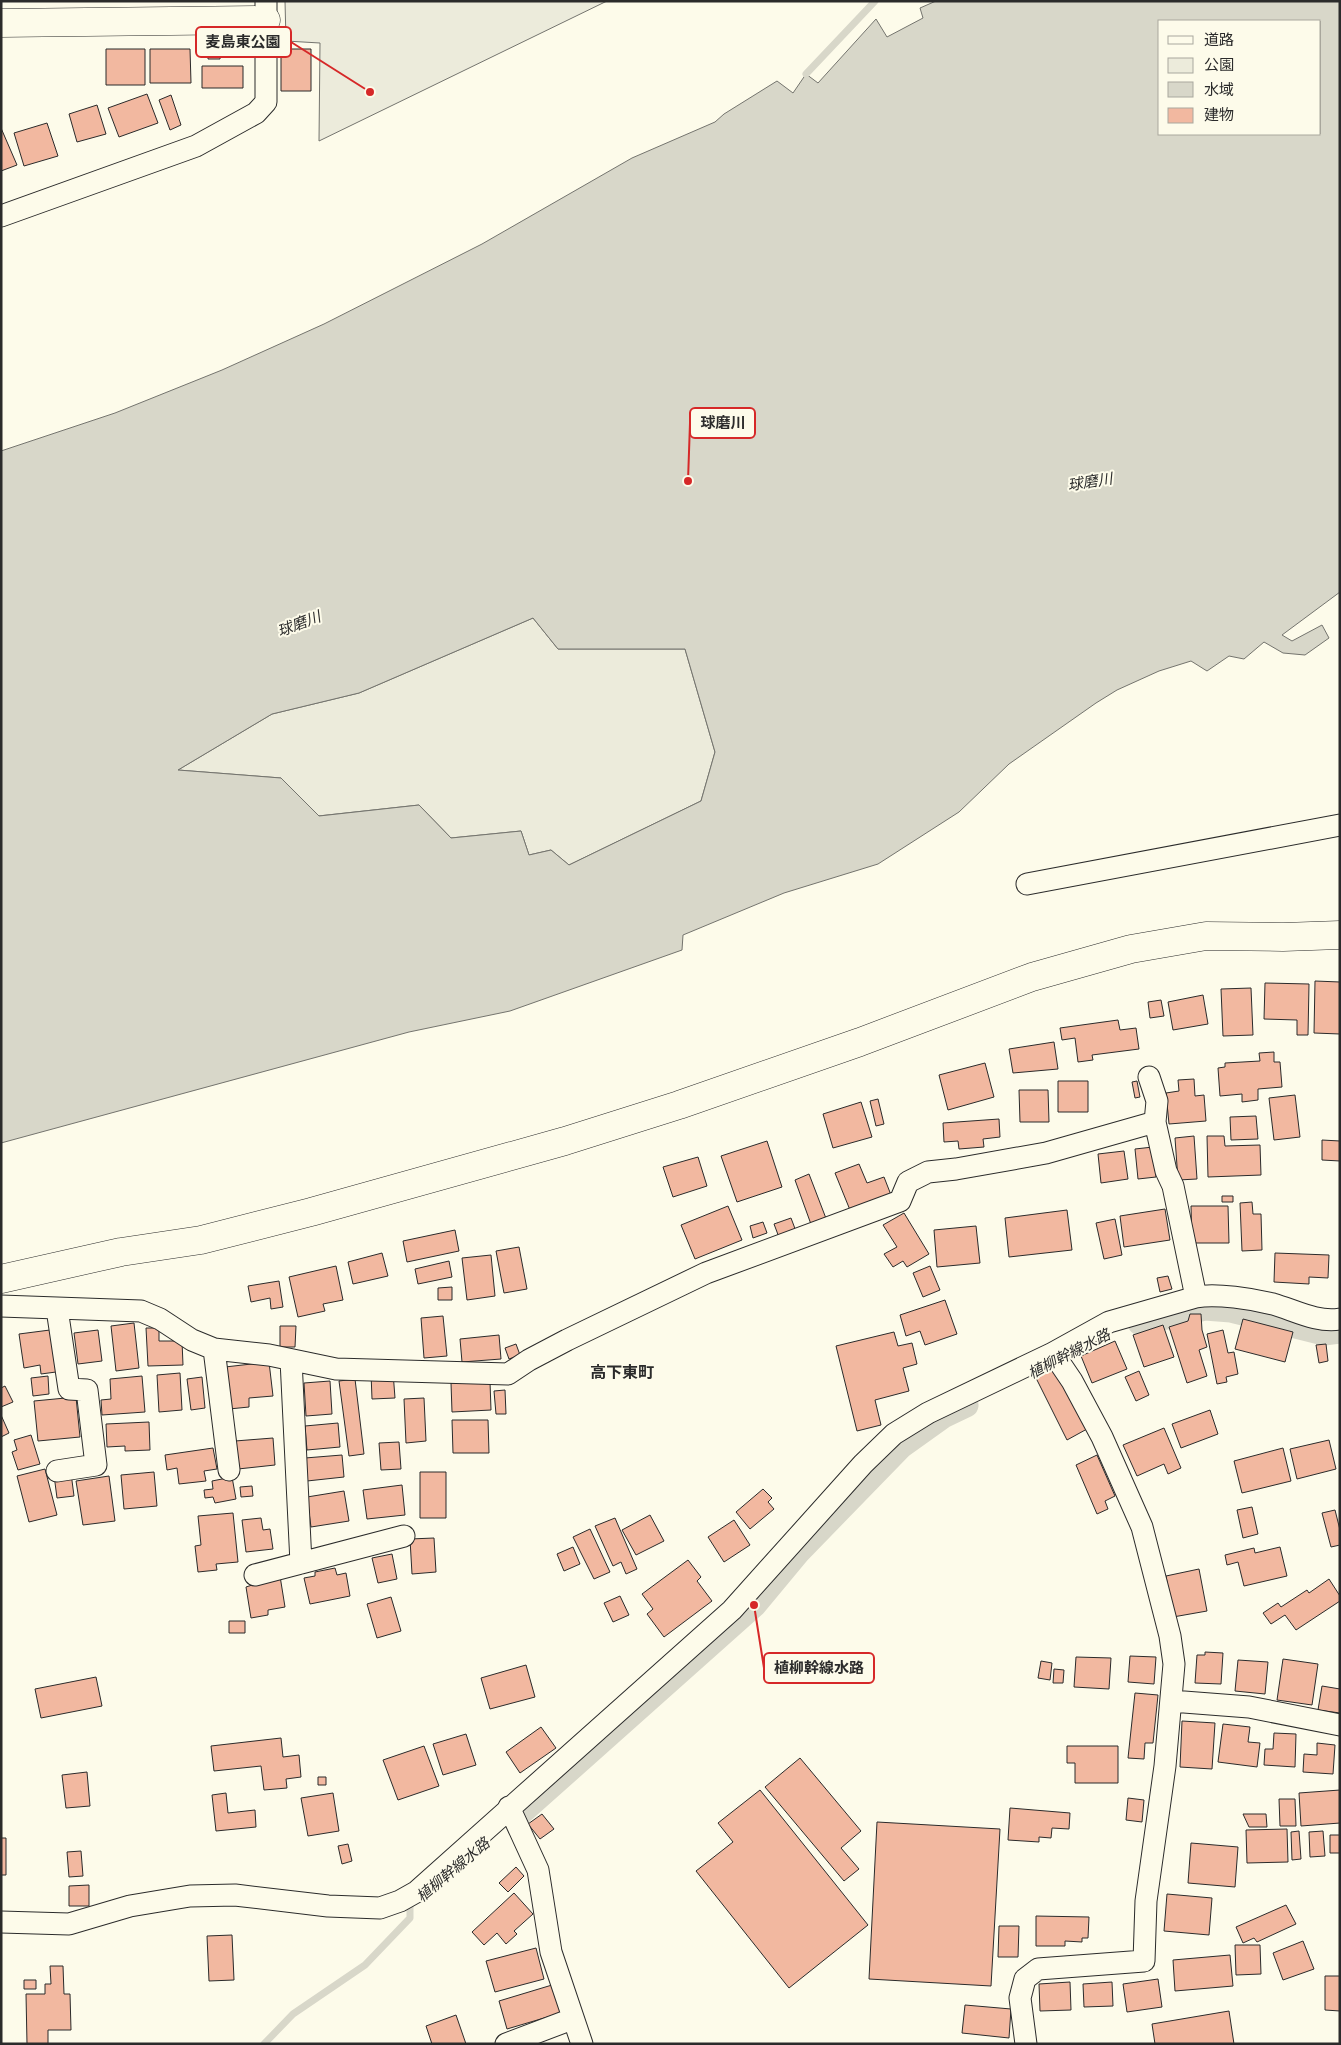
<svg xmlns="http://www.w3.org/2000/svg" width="1341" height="2045" viewBox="0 0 1341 2045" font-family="Figtree,'Noto Sans JP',sans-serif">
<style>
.green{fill:#ecebdb;stroke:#74746e}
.water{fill:#d8d7c9;stroke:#74746e;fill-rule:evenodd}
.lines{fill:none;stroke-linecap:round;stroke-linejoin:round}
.stream{stroke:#d8d7c9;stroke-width:7}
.canal{stroke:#d8d7c9;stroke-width:25}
.building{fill:#f2b8a0;stroke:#2b2b2b}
.street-casing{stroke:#2b2b2b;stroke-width:23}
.secondary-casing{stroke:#2b2b2b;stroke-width:29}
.street{stroke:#fdfbea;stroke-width:21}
.secondary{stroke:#fdfbea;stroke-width:28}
.labels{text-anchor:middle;stroke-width:4;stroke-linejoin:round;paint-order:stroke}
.water-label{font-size:15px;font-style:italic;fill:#2b2b2b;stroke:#fdfbea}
.quarter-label{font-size:16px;font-weight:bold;fill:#2b2b2b;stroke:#fdfbea}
.leader{fill:none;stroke:#d62828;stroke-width:2}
.callout-dot{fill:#d62828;stroke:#fdfbea;stroke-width:2}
.callout{fill:#fdfbea;stroke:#d62828;stroke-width:2}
.callout-label{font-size:15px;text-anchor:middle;font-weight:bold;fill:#2b2b2b}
</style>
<rect width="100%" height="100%" fill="#fdfbea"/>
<path class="green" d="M285 1H607L319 141 320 43 286 41Z
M533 618 558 649H685L715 752 701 801 569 865 551 850 529 855 521 831 451 838 419 805 318 816 281 778 178 770 272 714 359 693Z"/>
<path class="water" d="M936 1H1340V592L1282 635 1292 641 1322 625 1329 638 1305 655 1283 653 1264 642 1244 659 1229 656 1207 671 1191 661 1159 671 1117 690 1096 703 1009 764 959 812 878 864 784 893 683 935 682 950 510 1011 409 1032 1 1143V451L115 413 222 370 324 324 482 244 632 158 715 122 724 114 777 81 793 93 806 74 818 83 876 19 887 37 923 18 920 8ZM1160 21H1320V134H1160ZM533 618 558 649H685L715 752 701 801 569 865 551 850 529 855 521 831 451 838 419 805 319 816 281 778 178 770 272 714 359 693Z"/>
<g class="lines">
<path class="stream" d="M806 74 875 1
M264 2044 293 2014 365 1965 410 1918V1905"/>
<path class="canal" d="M1140 1323 1205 1308 1231 1310 1324 1333 1340 1331
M516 1817 754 1605 798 1552 901 1446 943 1416 966 1405"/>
</g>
<path class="building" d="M208 45 221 46 220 59H208Z
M106 49H145V85H106Z
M150 49H190L191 83H150Z
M281 49H311V91H281Z
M202 66H243V88H202Z
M147 94 158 123 119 137 108 108Z
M171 95 181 125 170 130 159 100Z
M97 105 106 134 77 142 69 114Z
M47 123 58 156 24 166 14 133Z
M1 128 17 165 1 171Z
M1315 981 1340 982V1034L1314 1033Z
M1265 983 1309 984 1308 1035H1297V1020L1264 1019Z
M1251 988 1253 1035 1223 1036 1221 989Z
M1203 995 1208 1024 1173 1030 1168 1002Z
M1161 1000 1164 1016 1150 1018 1148 1002Z
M1118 1020 1120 1030 1136 1028 1139 1049 1092 1055 1093 1060 1078 1062 1075 1038 1062 1040 1060 1028Z
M1054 1042 1058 1069 1013 1073 1009 1049Z
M1274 1052V1062H1280L1282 1087 1258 1089V1100L1242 1102V1094L1220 1096 1218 1068 1225 1067V1063L1260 1061 1259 1053Z
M985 1063 994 1097 948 1110 939 1075Z
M1194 1079 1195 1096 1204 1095 1206 1121 1169 1124 1166 1093 1179 1091 1178 1080Z
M1058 1081H1088V1112H1058Z
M1137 1081 1140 1097 1135 1098 1132 1082Z
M1019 1090H1048L1049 1122H1020Z
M1295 1095 1300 1137 1274 1140 1269 1098Z
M878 1099 884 1124 876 1126 870 1101Z
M861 1102 872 1137 833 1148 823 1114Z
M1256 1116 1258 1139 1231 1140 1230 1117Z
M999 1119 1000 1137 983 1139 984 1147 959 1149 958 1141 944 1142 943 1123Z
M1194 1136 1197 1179 1178 1180 1175 1138Z
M1207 1136H1224L1225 1146 1260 1145 1261 1175 1208 1177Z
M1322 1140 1340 1141V1161L1322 1160Z
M767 1141 782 1187 737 1202 721 1156Z
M1153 1147 1156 1177 1138 1179 1135 1149Z
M1124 1151 1128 1179 1101 1183 1098 1154Z
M698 1157 707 1186 673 1197 663 1167Z
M859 1164 867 1183 884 1177 891 1195 850 1210 835 1173Z
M809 1174 827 1221 812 1227 795 1180Z
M1222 1196H1233V1202H1222Z
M1252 1202 1253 1214H1261L1262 1250 1242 1251 1240 1203Z
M728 1206 742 1240 695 1259 681 1225Z
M1191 1206H1228L1229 1243H1192Z
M1165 1209 1170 1240 1124 1247 1120 1216Z
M1067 1210 1072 1250 1009 1257 1005 1218Z
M904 1213 929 1254 907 1267 903 1261 893 1267 884 1254 897 1247 883 1225Z
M791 1218 797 1234 780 1240 774 1224Z
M1115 1219 1122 1255 1104 1259 1096 1223Z
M763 1222 767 1233 753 1238 750 1226Z
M976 1226 980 1263 937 1267 934 1230Z
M455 1230 459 1251 407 1262 403 1241Z
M519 1247 527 1289 504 1293 496 1251Z
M382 1253 388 1276 353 1284 348 1262Z
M1275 1253 1329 1255 1328 1278 1309 1277V1284L1274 1282Z
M491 1255 495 1296 467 1300 462 1258Z
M449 1261 452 1277 418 1284 415 1269Z
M336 1266 343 1300 323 1304 325 1311 298 1317 289 1277Z
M930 1266 940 1290 923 1297 913 1273Z
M1168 1276 1172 1289 1160 1292 1157 1278Z
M279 1281 283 1307 271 1309 270 1298 251 1302 248 1286Z
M452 1287V1300H438V1288Z
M945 1300 957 1334 925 1345 920 1331 906 1336 900 1315Z
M1190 1314H1201L1202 1330 1207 1347 1199 1350 1207 1376 1187 1383 1169 1327 1188 1321Z
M443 1316 447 1356 424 1358 421 1318Z
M1243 1319 1293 1332 1285 1362 1235 1349Z
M134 1323 139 1368 116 1371 111 1326Z
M1163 1325 1174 1357 1144 1367 1133 1335Z
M280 1326H296L295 1347H280Z
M146 1328H159V1341H182L183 1365 148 1366Z
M50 1330 56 1372 41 1374 40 1365 24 1368 19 1334Z
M98 1330 102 1361 78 1364 74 1333Z
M1223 1330 1228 1353 1234 1352 1238 1374 1226 1377 1227 1382 1217 1384 1207 1334Z
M894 1332 898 1346 912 1343 917 1364 903 1368 909 1391 875 1400 881 1425 857 1431 836 1346Z
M499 1335 501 1359 462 1362 460 1339Z
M1115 1341 1127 1369 1092 1383 1081 1356Z
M516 1344 520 1355 509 1359 505 1348Z
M1326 1344 1328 1361 1319 1363 1316 1345Z
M269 1362 273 1396 249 1398V1407L229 1409 225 1367Z
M1056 1368 1087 1429 1067 1440 1036 1378Z
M1139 1371 1149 1395 1136 1401 1125 1377Z
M393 1372 395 1398 372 1399 371 1373Z
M180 1373 182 1410 159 1412 157 1375Z
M48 1376 49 1394 33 1396 31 1378Z
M142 1376 145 1412 102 1415 101 1400 111 1399 110 1379Z
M202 1377 205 1408 191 1410 187 1379Z
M355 1379 364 1454 349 1456 339 1381Z
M330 1381 332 1414 306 1416 304 1383Z
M490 1382 491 1410 452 1412 451 1383Z
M5 1386 13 1402 1 1407V1388Z
M505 1390 506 1414H496L494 1391Z
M76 1397 80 1437 38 1441 34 1401Z
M424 1398 426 1441 406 1443 404 1399Z
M1210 1410 1218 1434 1181 1448 1172 1424Z
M1 1415 9 1433 1 1437Z
M452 1420H488L489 1453H453Z
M149 1422 150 1450 125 1451V1446L107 1447 106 1424Z
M338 1423 340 1447 307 1450 305 1426Z
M1164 1428 1181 1468 1168 1474 1164 1464 1137 1476 1123 1445Z
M31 1435 40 1464 18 1470 12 1452 17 1450 14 1440Z
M273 1438 275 1465 238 1469 235 1441Z
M1329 1440 1336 1469 1297 1479 1290 1449Z
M399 1442 401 1469 381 1470 379 1443Z
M213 1448 217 1469 204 1471 206 1481 179 1484 177 1468 167 1470 165 1455Z
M1283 1448 1291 1481 1242 1493 1234 1461Z
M342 1455 344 1477 307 1481 305 1458Z
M1097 1455 1115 1496 1105 1501 1108 1509 1097 1514 1076 1465Z
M45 1469 57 1515 29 1522 17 1476Z
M154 1472 157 1506 124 1509 121 1475Z
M420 1472H446V1518H420Z
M71 1473 74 1496 57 1498 54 1475Z
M109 1476 115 1521 83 1525 76 1481Z
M232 1477 236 1499 215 1503 213 1497 205 1498 204 1490 213 1489 212 1481Z
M402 1485 405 1515 367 1519 363 1490Z
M252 1486 253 1496 241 1497 240 1487Z
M763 1489 772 1498 768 1502 774 1509 750 1529 736 1512Z
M344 1491 349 1521 311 1527 307 1497Z
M1252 1507 1258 1534 1243 1538 1237 1510Z
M1335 1510 1340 1530V1545L1331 1547 1322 1513Z
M233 1513 238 1562 216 1564 217 1570 198 1572 195 1546 201 1545 198 1516Z
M650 1515 664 1541 636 1555 622 1530Z
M261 1518 263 1530 270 1529 273 1549 246 1552 242 1520Z
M615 1518 637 1569 626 1574 621 1562 613 1566 595 1526Z
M734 1520 750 1545 724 1562 708 1537Z
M590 1529 610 1572 594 1579 573 1537Z
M434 1538 436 1572 412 1574 410 1539Z
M573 1547 580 1564 564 1571 557 1554Z
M1280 1547 1287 1576 1244 1586 1238 1562 1227 1565 1225 1555 1254 1548 1255 1553Z
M392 1554 397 1579 378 1583 372 1558Z
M688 1560 701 1577 697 1581 712 1601 664 1637 647 1614 653 1609 642 1594Z
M335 1568 337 1575 346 1573 350 1596 310 1604 304 1578 315 1576V1572Z
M1199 1569 1207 1611 1173 1617 1166 1576Z
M280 1576 285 1607 268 1610V1615L251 1618 246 1587Z
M1329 1579 1340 1596V1601L1296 1630 1285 1615 1271 1624 1263 1613 1278 1603 1281 1607 1307 1590 1309 1593Z
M620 1596 629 1615 613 1622 604 1603Z
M391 1597 401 1631 377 1638 367 1604Z
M229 1621H245V1633H229Z
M1205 1652 1223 1653 1221 1684 1195 1683 1197 1655H1205Z
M1130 1656 1156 1657 1154 1684 1128 1682Z
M1076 1657 1111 1658 1109 1689 1074 1687Z
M1283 1659 1318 1664 1312 1705 1277 1700Z
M1238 1660 1268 1662 1265 1694 1235 1691Z
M1041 1661 1052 1663 1050 1680 1038 1678Z
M526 1665 535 1697 490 1709 481 1678Z
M1054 1669 1064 1670 1063 1683H1053Z
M96 1677 102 1706 41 1718 35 1689Z
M1322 1686 1340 1689V1713L1318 1710Z
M1135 1693 1158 1695 1153 1743H1145L1144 1759 1128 1758Z
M1182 1721 1215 1723 1212 1769 1180 1767Z
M1223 1724 1250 1727 1248 1742 1260 1743 1257 1767 1218 1762Z
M541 1727 556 1748 520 1773 506 1752Z
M1274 1733 1296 1734 1295 1767 1264 1765 1265 1749H1273Z
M466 1734 476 1765 443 1775 433 1744Z
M281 1738 283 1757 299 1755 301 1777 286 1779 287 1788 264 1790 261 1766 214 1771 211 1746Z
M1317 1743 1335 1745 1333 1774 1303 1772 1304 1754 1317 1755Z
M424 1746 439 1786 398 1800 383 1760Z
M1067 1746H1118V1783H1075V1763H1067Z
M800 1758 861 1831 841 1848 859 1869 844 1881 765 1787Z
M87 1772 90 1806 66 1808 62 1775Z
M318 1777H326V1785H318Z
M760 1790 868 1925 789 1988 696 1871 733 1842 718 1823Z
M1340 1790V1823L1301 1826 1299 1793Z
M226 1793 228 1813 255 1810 256 1827 216 1831 212 1795Z
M333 1793 339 1831 308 1836 301 1798Z
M1128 1798 1144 1800 1142 1822 1126 1820Z
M1279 1799H1295L1296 1826H1280Z
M1010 1808 1070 1813 1069 1829 1052 1828 1051 1838 1039 1837V1842L1008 1840Z
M542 1814 554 1829 540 1839 528 1824Z
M1243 1814H1266L1267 1827H1249Z
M877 1822 1000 1829 991 1986 869 1979Z
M1287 1829 1288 1862 1247 1863 1246 1830Z
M1299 1831 1301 1859 1292 1860 1291 1832Z
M1323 1831 1325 1856 1310 1857 1309 1832Z
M1330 1835H1340V1853H1330Z
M1 1838H6V1875H1Z
M1191 1843 1238 1847 1235 1887 1188 1883Z
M348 1844 352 1861 342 1864 338 1846Z
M81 1851 83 1876 69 1877 67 1852Z
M516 1867 524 1876 508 1892 499 1883Z
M89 1885V1906H69V1886Z
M514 1893 533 1914 514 1931 517 1934 506 1944 497 1933 484 1945 472 1932Z
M1167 1894 1212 1898 1209 1935 1164 1931Z
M1286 1905 1296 1924 1257 1942 1254 1938 1243 1943 1236 1927Z
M1036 1916 1089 1917 1088 1938H1082V1942L1065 1941V1946H1036Z
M999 1926H1019L1018 1957H998Z
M232 1935 234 1980 209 1981 207 1936Z
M1303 1941 1314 1969 1283 1980 1273 1953Z
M1235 1945H1260L1261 1974 1236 1975Z
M536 1948 544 1979 495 1992 486 1961Z
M1230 1955 1233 1986 1175 1991 1173 1960Z
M50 1966H63L64 1994H70L71 2030H48V2044H27L26 1994H45V1984H51Z
M1325 1976H1340V2011L1325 2010Z
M1158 1979 1162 2007 1127 2012 1123 1984Z
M24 1980H36V1989H24Z
M1070 1982 1071 2010 1040 2011 1039 1984Z
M1112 1982 1113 2006 1084 2007 1083 1984Z
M552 1985 561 2013 507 2029 499 2001Z
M965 2005 1011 2009 1009 2038 962 2033Z
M1229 2011 1234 2044H1155L1152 2024Z
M456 2015 466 2044H432L426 2026Z"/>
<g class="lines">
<defs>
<path id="street" d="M1 216 196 146 256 113 266 102V1
M1027 884 1340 825
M1149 1077 1157 1101 1155 1122 1166 1171 1173 1186 1196 1297
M1 1306 141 1311 160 1319 192 1340 214 1349 269 1355 336 1369 508 1374 529 1360 567 1340 706 1273 900 1201 908 1182 928 1172 956 1169 1046 1153 1155 1122
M57 1309 69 1389 87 1390 96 1465 57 1471
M214 1349 229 1470
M291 1360 301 1563
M255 1575 404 1536
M1171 1701 1249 1707 1340 1725
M509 1807 538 1870 551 1952 582 2044
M1 1922 69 1924 130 1906 190 1896 235 1895 328 1906 380 1908 400 1901 416 1892 732 1610 863 1464 894 1434 928 1413 1053 1353 1109 1322 1196 1297C1216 1293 1253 1299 1273 1304 1294 1310 1317 1323 1340 1319
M506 2044 572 2019
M1026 2044 1020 1998 1025 1979 1038 1969 1144 1961 1146 1901 1165 1766 1174 1664 1170 1636 1142 1527 1102 1437 1072 1381 1053 1353"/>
<path id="secondary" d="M1 23 266 20
M1 1279 121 1252 201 1240 311 1212 565 1141 679 1105 860 1042 1032 977 1131 949 1206 936 1283 937 1340 935"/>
</defs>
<use href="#street" class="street-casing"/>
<use href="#secondary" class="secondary-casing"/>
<use href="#street" class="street"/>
<use href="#secondary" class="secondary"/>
</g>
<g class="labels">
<g class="water-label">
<text transform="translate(1090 482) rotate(-9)" y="5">球磨川</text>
<text transform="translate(299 624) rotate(-21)" y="5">球磨川</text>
<text transform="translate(1069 1354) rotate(-27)" y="5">植柳幹線水路</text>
<text transform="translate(453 1870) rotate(-40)" y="5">植柳幹線水路</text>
</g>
<g class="quarter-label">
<text x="622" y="1378">高下東町</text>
</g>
</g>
<path class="leader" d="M370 92L291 42M688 481L690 423M754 1605L764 1668"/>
<g class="callout-dot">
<circle cx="370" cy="92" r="5"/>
<circle cx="688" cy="481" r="5"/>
<circle cx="754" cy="1605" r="5"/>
</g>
<g class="callout">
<rect x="196" y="27" width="95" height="30" rx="5"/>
<rect x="690" y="408" width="65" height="30" rx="5"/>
<rect x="764" y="1653" width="110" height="30" rx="5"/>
</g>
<g class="callout-label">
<text x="243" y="47">麦島東公園</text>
<text x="723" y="428">球磨川</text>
<text x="819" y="1673">植柳幹線水路</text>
</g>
<rect width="1341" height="2045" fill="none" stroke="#2b2b2b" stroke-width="5"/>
<rect x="1158" y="20" width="162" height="115" fill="#fdfbea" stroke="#a9a89e"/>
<rect x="1168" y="36" width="25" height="8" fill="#fdfbea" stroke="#a9a89e"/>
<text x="1204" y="45" font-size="15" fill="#2b2b2b">道路</text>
<rect x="1168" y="58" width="25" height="15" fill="#ecebdb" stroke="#a9a89e"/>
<text x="1204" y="70" font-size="15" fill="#2b2b2b">公園</text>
<rect x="1168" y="82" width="25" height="15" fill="#d8d7c9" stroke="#a9a89e"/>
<text x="1204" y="95" font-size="15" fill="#2b2b2b">水域</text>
<rect x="1168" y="108" width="25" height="15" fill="#f2b8a0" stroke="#a9a89e"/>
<text x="1204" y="120" font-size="15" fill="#2b2b2b">建物</text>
</svg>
